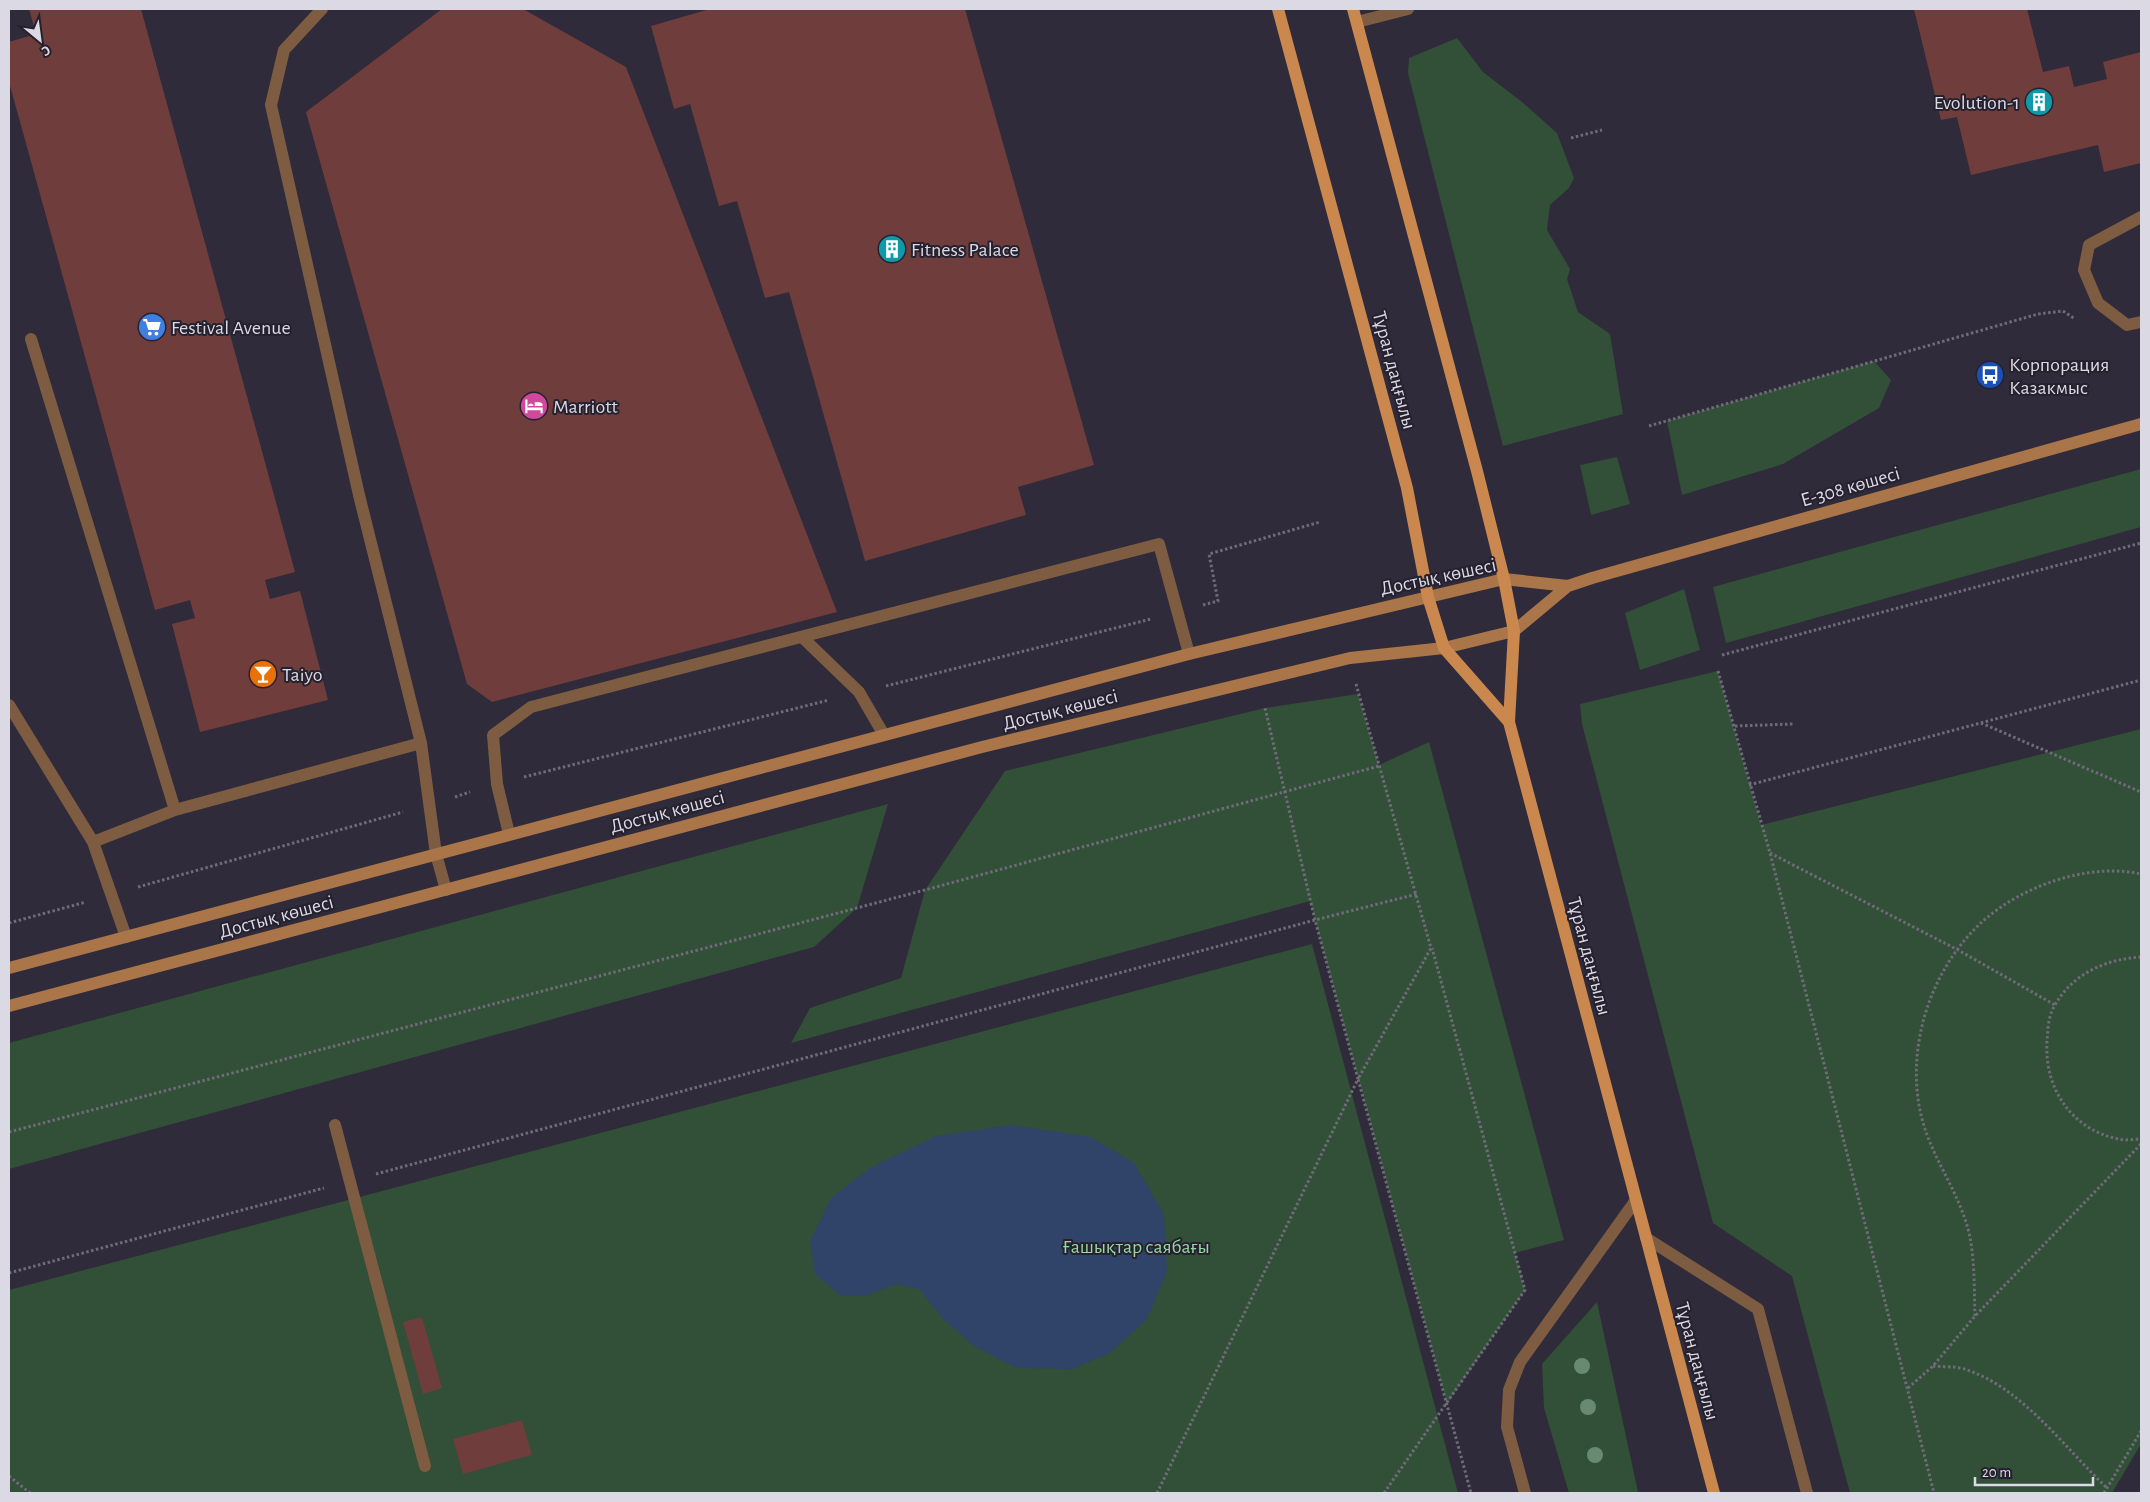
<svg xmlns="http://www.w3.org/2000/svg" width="2150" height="1502" viewBox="0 0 2150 1502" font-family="'Alegreya Sans',sans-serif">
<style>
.green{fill:#324f37}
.water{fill:#304368}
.building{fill:#6f3d3b}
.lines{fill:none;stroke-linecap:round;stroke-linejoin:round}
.path{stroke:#6f6b79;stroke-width:3;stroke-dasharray:2.5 2.5;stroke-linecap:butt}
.lane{stroke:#7d5c41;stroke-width:12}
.secondary{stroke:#a97549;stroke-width:12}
.primary{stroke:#cb884e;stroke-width:12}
.tree{fill:#688a73}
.labels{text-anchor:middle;stroke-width:4;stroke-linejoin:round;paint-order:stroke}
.poi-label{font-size:20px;fill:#dbd9e3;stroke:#25212f;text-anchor:start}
.street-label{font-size:20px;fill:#dbd9e3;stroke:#25212f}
.park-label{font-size:20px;fill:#96d7a1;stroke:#25212f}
</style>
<rect width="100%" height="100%" fill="#2f2b3a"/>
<path class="green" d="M1457 38 1483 72 1522 102 1557 133 1574 178 1569 188 1550 205 1547 230 1570 269 1567 279 1578 312 1610 334 1623 414 1503 446 1408 73 1409 58Z
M1874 361 1891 380 1879 408 1783 464 1682 495 1667 421Z
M1617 457 1630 504 1591 515 1580 465Z
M2141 469V527L1726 643 1713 587Z
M1684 589 1700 650 1640 670 1625 613Z
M1718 671 1761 825 2141 729V1444L2112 1493H1850L1792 1276 1713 1223 1582 724 1580 704Z
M1358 694 1379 765 1429 742 1564 1240 1515 1253 1525 1290 1447 1404 1310 901 791 1043 810 1008 901 978 925 890 1005 771 1265 708Z
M888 804 857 908 814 947 9 1169V1043Z
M1312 944 1458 1493H9V1290Z
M1597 1302 1638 1492 1635 1493H1569L1544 1408 1542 1364Z"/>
<path class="water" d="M1011 1125 1091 1137 1134 1163 1164 1214 1167 1271 1147 1319 1110 1353 1072 1369 1016 1368 974 1346 943 1319 919 1289 897 1284 865 1296 840 1295 815 1274 810 1241 831 1198 870 1168 936 1136Z"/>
<path class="building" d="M29 9H141L295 572 265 580 270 599 300 591 328 700 200 732 172 624 195 618 190 600 155 610 9 82V42L36 34Z
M442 9H523L626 67 837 612 492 702 467 684 306 112Z
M710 9H965L1094 465 1018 487 1026 515 865 561 789 292 765 298 737 201 719 206 690 104 674 109 651 26Z
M1914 9H2027L2043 72 2069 66 2074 87 2107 79 2103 62 2141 52V163L2104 172 2098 145 1971 175 1957 117 1941 120Z
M422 1317 442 1388 423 1394 403 1322Z
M522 1420 532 1455 463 1474 453 1439Z"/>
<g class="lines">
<path class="path" d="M1571 138 1602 130
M1649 426 2038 314 2063 311 2075 319
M1203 605 1218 601 1209 554 1320 522
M1722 655 2141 543
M1718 671 1770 853 1934 1493
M1356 684 1431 948 1358 1079 1471 1493
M886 686 1151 619
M1981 723 2141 792
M1735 726 1793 724
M524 777 829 700
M1749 785 2141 680
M455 797 470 792
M1770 853 1958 950 2055 1005
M138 887 403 812
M9 923 86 902
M2141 957C2107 959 2073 973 2055 1005 2048 1016 2048 1029 2047 1041 2044 1088 2071 1129 2118 1139 2125 1141 2134 1139 2141 1139
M9 1132 925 890 1379 766
M376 1174 1315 920 1417 894
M9 1273 324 1188
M1975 1316C1974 1289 1975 1259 1969 1233 1961 1198 1938 1166 1926 1132 1898 1052 1933 951 2004 905 2042 880 2096 864 2141 874
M1933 1366C1944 1367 1957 1366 1967 1370 2022 1388 2065 1448 2106 1487
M1908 1388 1933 1366 1975 1316 2141 1144
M9 1476 30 1493
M1157 1493 1358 1079 1315 920 1265 708
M1384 1493 1525 1290 1432 948
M2104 1493 2141 1431"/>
<path class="lane" d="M322 9 284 50 271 105 359 495 421 743 436 854 446 890
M1357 22 1408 9
M2141 217 2089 245 2084 270 2098 303 2127 325 2141 322
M31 339 175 810 93 842
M802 637 859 692 884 735
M9 705 93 842 126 937
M175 810 421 743
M509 834 497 784 493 735 531 707 1159 544 1189 654
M335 1125 425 1466
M1646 1238 1758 1309 1807 1493
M1525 1493 1507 1427 1509 1390 1520 1362 1636 1200"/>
<path class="secondary" d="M9 968 1189 654 1504 579 1568 586
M9 1006 982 747 1350 658 1444 648 1514 631 1568 586 1592 578 2141 424"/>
<path class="primary" d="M1278 9 1407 488 1428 597 1444 648 1509 722
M1353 9 1477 471 1504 579 1514 631 1509 722 1714 1493"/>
</g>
<g class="tree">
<circle cx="1582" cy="1366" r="8"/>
<circle cx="1588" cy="1407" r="8"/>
<circle cx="1595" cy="1455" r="8"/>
</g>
<defs>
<symbol id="building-disc" viewBox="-11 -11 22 22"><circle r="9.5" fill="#0f9aa8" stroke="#25212f"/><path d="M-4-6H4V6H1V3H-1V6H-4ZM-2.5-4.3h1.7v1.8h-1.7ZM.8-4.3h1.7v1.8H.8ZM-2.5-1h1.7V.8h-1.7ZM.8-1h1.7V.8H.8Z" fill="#fff"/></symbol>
<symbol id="supermarket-disc" viewBox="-11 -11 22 22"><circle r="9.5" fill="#3f7fe0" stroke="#25212f"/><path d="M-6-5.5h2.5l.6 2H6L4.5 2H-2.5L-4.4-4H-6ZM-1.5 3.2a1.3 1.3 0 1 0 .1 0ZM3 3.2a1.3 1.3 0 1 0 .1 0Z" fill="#fff"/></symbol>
<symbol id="bus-disc" viewBox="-11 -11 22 22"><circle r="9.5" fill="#1a4fb4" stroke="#25212f"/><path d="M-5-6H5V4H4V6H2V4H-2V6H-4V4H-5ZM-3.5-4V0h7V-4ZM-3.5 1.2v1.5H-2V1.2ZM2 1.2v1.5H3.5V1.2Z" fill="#fff"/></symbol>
<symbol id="hotel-disc" viewBox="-11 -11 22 22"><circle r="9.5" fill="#d1479c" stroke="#25212f"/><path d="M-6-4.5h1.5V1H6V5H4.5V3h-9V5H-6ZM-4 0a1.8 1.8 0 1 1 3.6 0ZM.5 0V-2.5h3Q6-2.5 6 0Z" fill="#fff"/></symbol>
<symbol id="bar-disc" viewBox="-11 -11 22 22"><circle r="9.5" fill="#e8710a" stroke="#25212f"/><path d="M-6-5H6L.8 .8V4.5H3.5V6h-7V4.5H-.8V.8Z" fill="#fff"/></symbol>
</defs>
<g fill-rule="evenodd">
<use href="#building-disc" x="2023" y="86" width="32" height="32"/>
<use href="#building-disc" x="876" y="233" width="32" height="32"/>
<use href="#supermarket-disc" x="136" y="311" width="32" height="32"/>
<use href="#bus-disc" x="1974" y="359" width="32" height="32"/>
<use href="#hotel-disc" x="518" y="390" width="32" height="32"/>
<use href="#bar-disc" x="247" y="658" width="32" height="32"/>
</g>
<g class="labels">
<g class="poi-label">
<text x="2020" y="109" text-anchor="end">Evolution-1</text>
<text x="911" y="256">Fitness Palace</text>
<text x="171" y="334">Festival Avenue</text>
<text x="2009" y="371">Корпорация<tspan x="2009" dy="23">Казакмыс</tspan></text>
<text x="553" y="413">Marriott</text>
<text x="282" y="681">Taiyo</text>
</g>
<g class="street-label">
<text transform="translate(1395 370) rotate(75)" y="7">Тұран даңғылы</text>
<text transform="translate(1850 486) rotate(-16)" y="7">Е-308 көшесі</text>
<text transform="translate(1438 576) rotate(-12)" y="7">Достық көшесі</text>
<text transform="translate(1060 709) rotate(-14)" y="7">Достық көшесі</text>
<text transform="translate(667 811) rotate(-15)" y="7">Достық көшесі</text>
<text transform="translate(276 916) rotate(-15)" y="7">Достық көшесі</text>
<text transform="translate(1590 956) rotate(75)" y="7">Тұран даңғылы</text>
<text transform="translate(1698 1361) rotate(75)" y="7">Тұран даңғылы</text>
</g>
<g class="park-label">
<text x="1136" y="1253">Ғашықтар саябағы</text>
</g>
</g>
<rect width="2150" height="1502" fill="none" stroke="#dbd9e3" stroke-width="20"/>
<g transform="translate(40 40) rotate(151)" stroke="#25212f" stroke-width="4" paint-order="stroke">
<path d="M0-4L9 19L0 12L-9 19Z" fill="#dbd9e3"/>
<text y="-8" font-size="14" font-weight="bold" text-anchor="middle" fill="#dbd9e3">С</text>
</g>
<path d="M1975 1477v8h118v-8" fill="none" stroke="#dbd9e3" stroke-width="2.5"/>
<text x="1982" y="1477" font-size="15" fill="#dbd9e3" stroke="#25212f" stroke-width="4" paint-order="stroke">20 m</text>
</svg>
